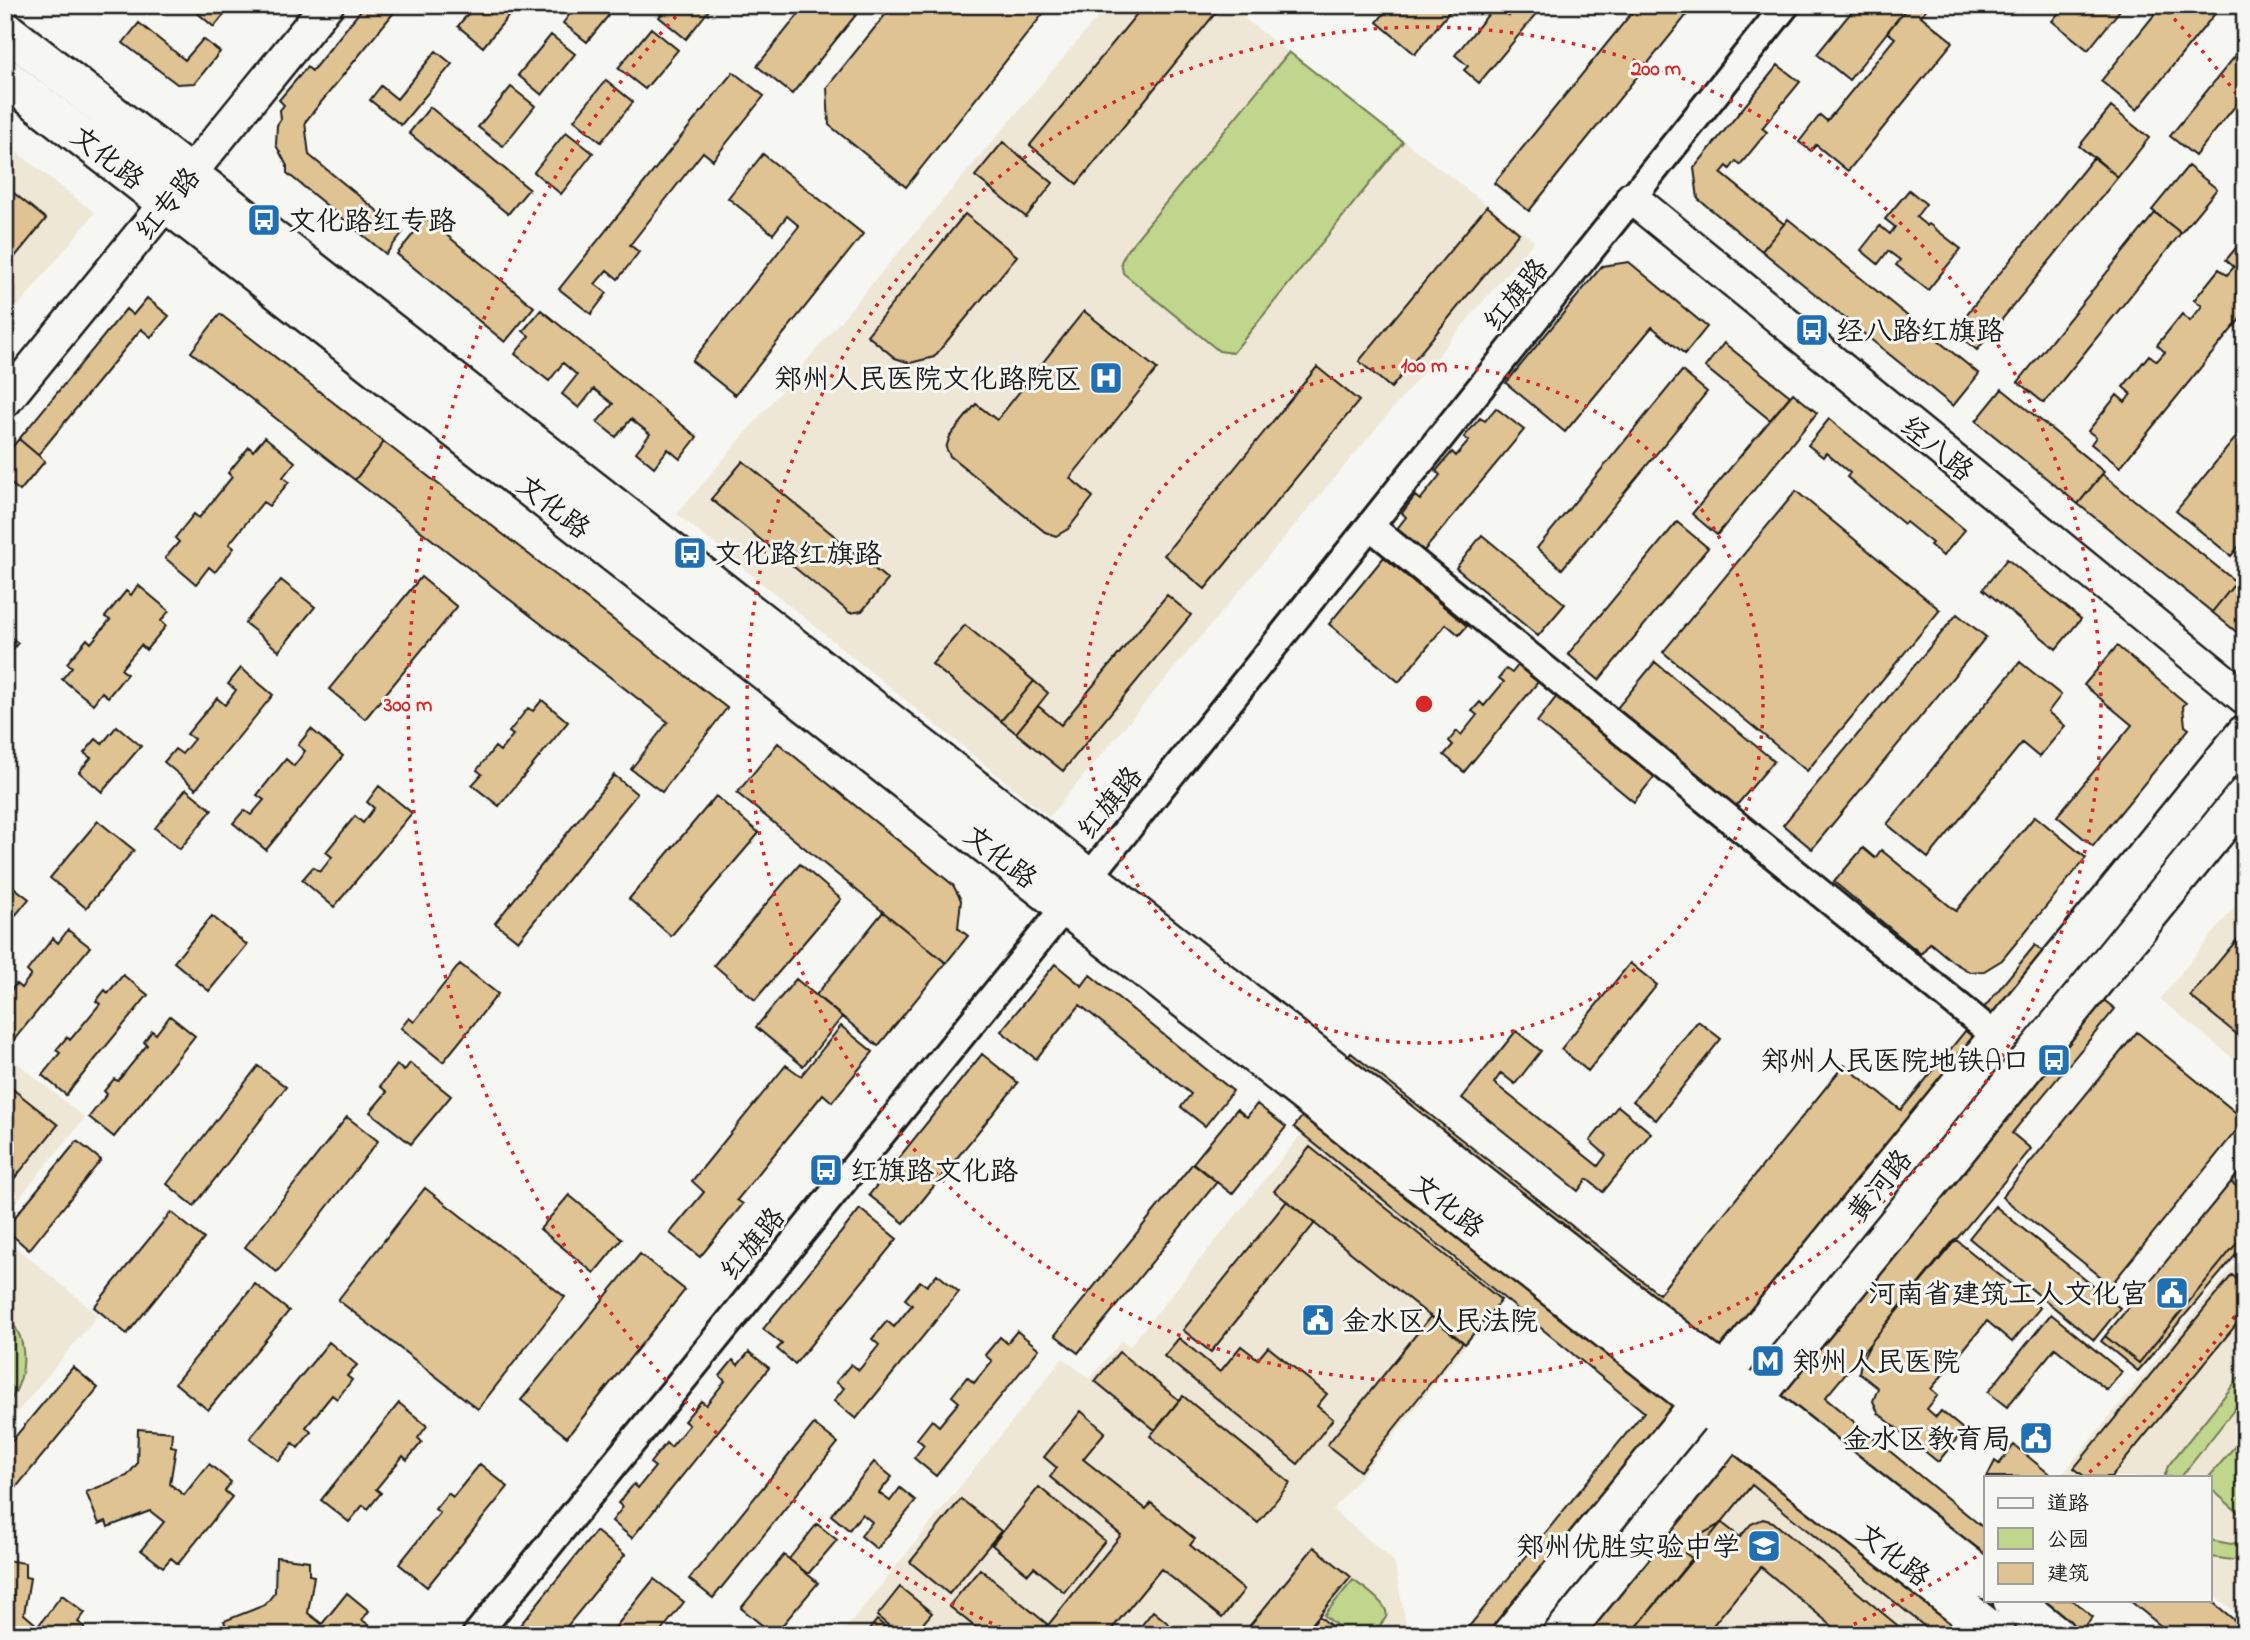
<svg xmlns="http://www.w3.org/2000/svg" width="2250" height="1640" viewBox="0 0 2250 1640" font-family="'Indie Flower','LXGW WenKai TC',sans-serif">
<style>
.built{fill:#efe7d6}
.green{fill:#bfd68c;stroke:#6e7954;stroke-width:2}
.building{fill:#dfc393;stroke:#1c1c1c;stroke-width:2}
.lines{fill:none;stroke-linecap:round;stroke-linejoin:round}
.minor-casing{stroke:#1c1c1c;stroke-width:32}
.tertiary-casing{stroke:#1c1c1c;stroke-width:37}
.secondary-casing{stroke:#1c1c1c;stroke-width:42}
.minor{stroke:#f6f6f2;stroke-width:26}
.tertiary{stroke:#f6f6f2;stroke-width:32}
.secondary{stroke:#f6f6f2;stroke-width:37}
.ring{fill:none;stroke:#d62828;stroke-width:3.5;stroke-dasharray:3.5 7}
.labels{text-anchor:middle;stroke-width:6;stroke-linejoin:round;paint-order:stroke}
.street-label{font-size:28px;fill:#1c1c1c;stroke:#f6f6f2}
.poi-label{font-size:28px;fill:#1c1c1c;stroke:#f6f6f2;text-anchor:start}
.centre{fill:#d62828;stroke:#f6f6f2;stroke-width:3.5}
.ring-label{font-size:21px;text-anchor:middle;font-weight:bold;fill:#d62828;stroke:#f6f6f2;stroke-width:6;stroke-linejoin:round;paint-order:stroke}
</style>
<rect width="100%" height="100%" fill="#f6f6f2"/>
<filter id="ink" filterUnits="userSpaceOnUse"><feTurbulence type="fractalNoise" baseFrequency=".0143" numOctaves="2"/><feDisplacementMap in="SourceGraphic" scale="14" xChannelSelector="R" yChannelSelector="G"/><feConvolveMatrix kernelMatrix="1 2 1 2 8 2 1 2 1" color-interpolation-filters="sRGB"/></filter>
<g filter="url(#ink)">
<path class="built" d="M1108 5H1227L1534 241 1049 817 677 514Z
M5 143 95 213 5 322Z
M2245 894V1068L2160 999Z
M5 1053 85 1118 5 1215Z
M1304 1131 1507 1294 1333 1510 1394 1561 1408 1635H841L1063 1358 1090 1379 1122 1340 1130 1346Z
M5 1238 98 1315 5 1427Z
M2238 1260 2245 1265V1620L2210 1592V1477H2070L2064 1472Z
M1747 1457 1962 1635H1600Z"/>
<path class="green" d="M1289 52 1403 142 1233 353 1219 351 1123 273 1121 262 1127 250Z
M5 1316C32 1338 27 1383 5 1407Z
M2245 1376V1396L2181 1477H2164L2168 1466 2238 1379Z
M2245 1434V1506L2239 1513 2210 1488 2209 1477Z
M2210 1540 2231 1544 2245 1541V1558L2232 1560 2210 1557Z
M1353 1580C1361 1586 1391 1605 1386 1617 1383 1623 1376 1629 1371 1635H1348L1324 1615Z"/>
<path class="building" d="M188 5H232L214 27Z
M365 5H400L305 122 309 155 403 232 386 254 287 173V166L276 145 277 125 281 119 280 110 284 105 279 100 307 67 312 71Z
M475 5 516 7 483 47 458 26Z
M577 5H617L587 42 563 23Z
M669 5H713L686 39 659 17Z
M806 5H864L792 94 757 66Z
M893 5H1050L906 187 829 125 827 87Z
M1144 5H1222L1077 184 1030 145Z
M1391 5H1455L1415 54 1377 22Z
M1496 5 1509 16 1518 5H1544L1479 83 1464 70 1468 66 1455 55Z
M1638 5H1672L1686 16 1529 211 1494 183Z
M1857 5H1909L1849 80 1817 54Z
M1909 5H1925L1928 7 1921 16 1953 42 1848 171 1816 145 1811 151 1799 142 1820 115 1827 121 1895 38 1887 32Z
M2065 5H2124L2088 50 2052 21Z
M2162 5H2222L2137 110 2101 81Z
M139 23 185 60 203 39 220 52 195 83 177 84 123 43Z
M651 28 678 50 645 89 618 68Z
M551 35 575 54 542 95 518 75Z
M2245 44V94L2195 156 2170 136Z
M436 51 452 64 401 125 370 100 381 86 397 99Z
M1778 65 1800 82 1762 128 1767 132 1740 165 1736 161 1730 169 1727 166 1721 173 1784 224 1762 251 1698 199 1694 168Z
M733 72 764 96 713 160 703 152 630 245 639 252 618 279 607 270 595 284 607 293 591 314 559 289Z
M606 80 633 102 601 142 574 120Z
M511 87 535 106 503 146 478 127Z
M430 107 529 189 508 214 409 133Z
M2111 107 2149 138 2118 177 2079 146Z
M566 132 593 153 561 194 534 172Z
M1003 142 1053 183 1026 217 975 176Z
M763 154 863 234 735 395 692 361 799 226 787 216 773 234 728 198Z
M2094 157 2118 177 1977 350 1953 331Z
M2188 166 2217 189 2181 233 2152 210Z
M5 186 46 219 5 269Z
M1909 190 1926 204 1916 217 1927 226 1929 224 1961 249 1928 290 1896 265 1900 260 1888 251 1878 264 1861 250 1880 226 1890 234 1895 227 1885 219Z
M1487 206 1519 233 1391 388 1359 361Z
M2155 213 2181 233 2044 403 2018 382Z
M965 214 1017 256 934 357 910 363 895 358 867 335Z
M426 218 534 307 505 342 397 254Z
M1788 219 1979 374 1953 406 1762 251Z
M2245 237V313L2120 467 2091 444 2096 437 2088 431 2117 395 2125 402 2131 394 2123 387 2149 355 2157 361 2165 352 2157 345 2182 314 2190 321 2202 306 2194 300 2219 269 2227 275 2234 267 2226 260Z
M1629 262 1707 327 1685 354 1652 327 1565 432 1506 383 1602 266Z
M147 298 169 316 151 337 141 329 38 455 19 439 126 309 133 315Z
M541 310 697 437 680 459 668 449 654 467 636 452 650 434 631 419 616 437 597 422 613 404 594 389 579 408 562 394 577 375 563 363 549 381 515 354 529 336 523 331Z
M1084 311 1157 369 1070 478 1093 497 1068 529 1056 536 1045 532 950 456 946 448 950 436 976 404 997 420Z
M220 314 384 442 355 480 191 352Z
M1724 343 1790 396 1770 420 1705 367Z
M1317 367 1359 401 1205 589 1164 555Z
M1682 371 1707 392 1562 569 1537 548Z
M2002 389 2104 472 2078 504 1976 421Z
M1793 393 1817 413 1717 535 1692 514Z
M1496 408 1524 430 1423 552 1396 530 1406 517 1402 513 1415 496 1420 500 1440 475 1436 471 1452 452 1456 456 1469 441 1464 437 1480 418 1485 421Z
M1829 419 1965 530 1943 556 1930 545 1932 543 1906 522 1904 524 1847 477 1850 473 1826 453 1823 457 1808 445Z
M2245 426V539L2231 556 2176 511Z
M265 437 295 462 283 477 289 482 269 506 263 502 229 544 234 548 215 572 209 567 196 584 165 558 179 542 175 538 194 514 199 518 232 477 228 473 249 447 253 451Z
M19 439 45 461 20 491 5 479V455Z
M384 442 727 708 662 792 631 769 668 722 355 480Z
M743 461 888 580 862 611 850 613 711 499Z
M2102 474 2236 582 2212 612 2078 504Z
M1796 491 1940 610 1807 771 1663 652Z
M1677 522 1708 548 1599 680 1568 654Z
M1482 535 1565 604 1538 636 1456 568Z
M1384 557 1467 626 1459 635 1446 624 1399 682 1329 624Z
M2007 559 2081 619 2056 649 1983 589Z
M2245 571V639L2212 612Z
M421 577 457 607 365 719 329 689Z
M281 580 315 607 279 651 245 623Z
M138 585 169 611 161 621 166 626 146 650 141 645 121 669 127 674 108 697 102 692 93 704 62 679 72 667 67 663 87 639 91 643 110 620 105 617 126 591 131 595Z
M1167 595 1191 615 1063 771 1016 733 1038 706 1061 725Z
M1957 614 1986 637 1812 849 1783 825Z
M965 625 1034 681 1001 721 932 664Z
M5 633 18 643 5 658Z
M2117 646 2186 703 2183 706 2185 726 2189 729 2093 846 2057 816 2132 725 2084 685Z
M1522 660 1543 676 1464 772 1444 755 1453 745 1449 741 1457 731 1461 735 1477 715 1472 711 1480 702 1484 706 1504 682 1499 678 1506 669 1512 673Z
M1655 662 1774 761 1736 806 1617 708Z
M2020 662 2061 695 2048 712 2065 726 2039 757 2022 743 1928 858 1887 824Z
M241 668 273 695 196 789 164 762 175 749 182 754 194 739 187 734 217 698 225 705 236 690 228 684Z
M1034 681 1048 693 1016 733 1001 721Z
M1557 696 1655 776 1634 802 1537 722Z
M542 700 568 722 499 806 472 785 482 774 477 770 495 747 500 751 513 735 509 732 528 708 533 711Z
M117 726 141 746 102 792 79 772 91 758 84 753 96 739 102 744Z
M311 729 343 756 266 850 233 823 244 810 251 815 264 800 257 795 286 759 294 766 305 751 298 745Z
M778 743 953 885 961 900 958 928 968 936 946 963 737 793Z
M614 775 637 794 518 941 495 923Z
M379 786 412 813 334 907 302 880 313 867 320 872 332 857 326 852 355 816 363 823 374 808 367 802Z
M186 789 212 810 180 849 155 828Z
M716 796 759 833 671 936 629 899Z
M2035 816 2086 858 2002 960 1984 971 1970 972 1953 962 1930 943 1921 954 1834 882 1863 848 1875 858 1881 850 1956 911Z
M98 821 134 850 86 908 50 878Z
M800 864 841 899 755 1000 714 965Z
M7 882 29 899 5 928V885Z
M883 912 946 963 878 1046 816 995Z
M212 916 247 945 209 991 174 962Z
M68 930 90 947 8 1047 5 1045V998L16 984 21 988 31 975 27 971 53 938 58 943Z
M2245 930V1041L2190 996Z
M2035 945 2115 1009 2012 1133 2031 1149 1825 1398 1986 1530V1600H2072L2093 1617 2078 1635H1935L1752 1485 1630 1635H1462L1644 1412 1294 1127 1351 1053 1659 1294 1844 1065 1901 1110Z
M1630 963 1657 985 1588 1071 1561 1049Z
M460 964 498 994 443 1062 401 1028 409 1018 414 1022Z
M1055 964 1082 986 1090 975 1233 1091 1205 1126 1181 1107 1191 1094 1080 1005 1036 1059 1001 1031Z
M123 975 148 995 66 1095 42 1075 60 1053 56 1050 67 1037 70 1040 100 1004 96 1001 105 990 108 993Z
M796 979 842 1017 803 1066 756 1027Z
M170 1016 195 1036 114 1137 89 1117 107 1094 104 1091 114 1079 118 1081 147 1045 144 1042 152 1031 156 1034Z
M1698 1021 1721 1039 1656 1120 1633 1101Z
M841 1026 873 1052 832 1102 823 1094 737 1200 743 1204 700 1257 670 1233 704 1192 692 1181 786 1065 801 1076Z
M1516 1031 1541 1051 1515 1084 1501 1073 1494 1083 1598 1166 1606 1155 1590 1141 1618 1106 1651 1133 1603 1192 1587 1179 1578 1191 1462 1098Z
M2137 1032 2245 1120 2111 1285 2002 1197Z
M982 1054 1018 1083 904 1223 869 1195Z
M410 1063 451 1096 411 1144 370 1112 387 1092 380 1086 397 1065 404 1071Z
M258 1066 286 1087 194 1206 167 1184Z
M5 1083 58 1125 5 1190Z
M1257 1104 1286 1127 1232 1194 1193 1163 1237 1109 1247 1117Z
M347 1117 378 1141 277 1272 245 1247Z
M77 1141 101 1160 29 1250 5 1229Z
M1310 1147 1501 1300 1465 1344 1274 1191Z
M1193 1163 1217 1182 1078 1353 1055 1335Z
M2245 1165V1244L2138 1371 2101 1341Z
M2231 1182 2245 1193V1233L2139 1363 2105 1336Z
M425 1188 565 1297 478 1409 338 1300Z
M569 1195 622 1239 594 1273 540 1229Z
M1287 1201 1315 1223 1211 1352 1183 1330Z
M1995 1206 2120 1308 2094 1340 1969 1238Z
M860 1209 897 1239 795 1364 777 1349 782 1344 763 1329Z
M171 1212 204 1239 127 1334 94 1307Z
M1955 1239 2040 1308 2012 1342 1987 1321 1931 1389 1938 1395 1927 1409 1936 1417 1941 1411 1964 1430 1938 1462 1878 1413 1873 1401 1878 1388 1859 1373 1861 1362 1872 1341Z
M640 1254 685 1290 567 1437 521 1400Z
M937 1274 959 1292 856 1419 834 1401 844 1388 836 1382 851 1364 859 1370 879 1345 872 1339 887 1321 894 1327 912 1305 905 1299 920 1281 927 1286Z
M2232 1275 2245 1286V1314L2111 1477H2085L2074 1468Z
M255 1284 289 1311 208 1410 175 1383Z
M2051 1314 2122 1372 2107 1390 2055 1348 2007 1407 1988 1392Z
M1431 1316 1463 1342 1360 1471 1327 1445Z
M1017 1331 1039 1349 936 1476 914 1458 924 1445 917 1439 932 1420 939 1426 959 1402 952 1396 967 1377 974 1383 992 1361 985 1355 1000 1337 1007 1343Z
M1179 1338 1220 1372 1241 1346 1258 1359 1268 1347 1327 1394 1317 1406 1333 1419 1298 1464 1164 1356Z
M329 1342 357 1365 347 1376 352 1380 337 1399 332 1395 306 1427 311 1432 298 1448 293 1443 279 1461 250 1438Z
M749 1352 769 1368 632 1538 612 1521 623 1507 618 1503 634 1484 638 1488 655 1467 650 1463 666 1443 671 1447 689 1425 684 1421 701 1401 706 1405 725 1381 720 1376 733 1360 738 1365Z
M1119 1352 1179 1400 1155 1430 1095 1381Z
M73 1367 98 1388 5 1501V1449Z
M1183 1396 1290 1483 1258 1523 1150 1436Z
M399 1403 427 1426 418 1438 422 1442 407 1460 403 1456 376 1489 381 1493 368 1509 363 1505 349 1522 321 1500Z
M1081 1411 1105 1432 1083 1459 1146 1509 1151 1503 1195 1539 1190 1545 1244 1590 1222 1618 1161 1569 1107 1635H1040L1121 1535 1050 1477 1057 1468 1044 1457Z
M814 1424 838 1443 713 1598 689 1579Z
M138 1429 172 1432 171 1446 176 1447 170 1484 184 1495 209 1464 231 1482 225 1491 232 1497 178 1564 171 1558 163 1567 141 1550 164 1522 150 1511 108 1527 106 1521 99 1524 86 1492 127 1476 137 1464Z
M2014 1445 2053 1477H1987L1995 1461 1999 1464Z
M874 1462 892 1477 879 1493 890 1501 900 1488 916 1501 877 1549 861 1536 872 1522 862 1514 849 1530 831 1515Z
M480 1464 508 1487 427 1587 399 1564 440 1513 435 1509 448 1493 453 1497Z
M1039 1487 1105 1541 1064 1592 1034 1567 1028 1574 992 1545Z
M961 1499 1001 1531 949 1594 910 1562Z
M1763 1519 1773 1522 1909 1635H1843L1761 1567 1705 1635H1630L1693 1559 1685 1553 1700 1535 1722 1523 1740 1537 1751 1524Z
M817 1524 837 1540 808 1574 789 1559Z
M596 1531 625 1555 560 1635H512Z
M1314 1547 1351 1577 1303 1635H1242Z
M784 1555 818 1583 774 1635 741 1608Z
M276 1557 309 1561V1575L314 1576 308 1613 322 1624 347 1593 369 1611 362 1620 369 1625 362 1635H229L224 1621 265 1605 275 1592Z
M5 1560 25 1563V1577L30 1578 24 1614 38 1626 62 1595 85 1613 78 1622 85 1627 79 1635H5Z
M980 1569 1047 1624 1039 1635H985L949 1606Z
M654 1579 684 1602 658 1635H609Z
M900 1587 932 1613 913 1635H900L877 1616Z
M2129 1600H2210L2245 1629 2240 1635H2172Z
M1153 1611 1182 1635H1134Z
M1319 1616 1342 1635H1303Z
M877 1620 895 1635H865Z"/>
<g class="lines">
<defs>
<path id="minor" d="M1370 526 1998 1038
M476 1635 1066 906 1786 5"/>
<path id="tertiary" d="M1632 198 2245 698
M5 401 327 5"/>
<path id="secondary" d="M5 30 1986 1580
M5 77 1997 1635
M2012 1600 2056 1635
M1511 1635 2245 734
M1562 1635 2245 796"/>
</defs>
<use href="#minor" class="minor-casing"/>
<use href="#tertiary" class="tertiary-casing"/>
<use href="#secondary" class="secondary-casing"/>
<use href="#minor" class="minor"/>
<use href="#tertiary" class="tertiary"/>
<use href="#secondary" class="secondary"/>
</g>
</g>
<g class="ring">
<circle cx="1424" cy="704" r="339"/>
<circle cx="1424" cy="704" r="677"/>
<path d="M2241 1308A1016 1016 0 0 1 2084 1477M1985 1551A1016 1016 0 0 1 1837 1632M1011 1632A1016 1016 0 0 1 681 11M2167 11A1016 1016 0 0 1 2241 100"/>
</g>
<defs>
<symbol id="bus-square" viewBox="-11 -11 22 22"><rect x="-9" y="-9" width="18" height="18" rx="4" fill="#1f6fb2" stroke="#f6f6f2"/><path d="M-5-6H5V4H4V6H2V4H-2V6H-4V4H-5ZM-3.5-4V0h7V-4ZM-3.5 1.2v1.5H-2V1.2ZM2 1.2v1.5H3.5V1.2Z" fill="#fff"/></symbol>
<symbol id="hospital-square" viewBox="-11 -11 22 22"><rect x="-9" y="-9" width="18" height="18" rx="4" fill="#1f6fb2" stroke="#f6f6f2"/><path d="M-5-5h3v3.5h4V-5h3V5h-3V1.5h-4V5h-3Z" fill="#fff"/></symbol>
<symbol id="civic-square" viewBox="-11 -11 22 22"><rect x="-9" y="-9" width="18" height="18" rx="4" fill="#1f6fb2" stroke="#f6f6f2"/><path d="M-.6-6.5H3V-4.5H.6V-3L4-1V1h2V6H-6V1h2V-1L-.6-3ZM-1.2 2.5V6h2.4V2.5Z" fill="#fff"/></symbol>
<symbol id="metro-square" viewBox="-11 -11 22 22"><rect x="-9" y="-9" width="18" height="18" rx="4" fill="#1f6fb2" stroke="#f6f6f2"/><path d="M-5.5 5V-5H-3L0 0L3-5H5.5V5H3V-.5L0 4L-3-.5V5Z" fill="#fff"/></symbol>
<symbol id="school-square" viewBox="-11 -11 22 22"><rect x="-9" y="-9" width="18" height="18" rx="4" fill="#1f6fb2" stroke="#f6f6f2"/><path d="M0-5L7-2L0 1L-7-2ZM-4 1L0 2.5L4 1V4Q0 6-4 4Z" fill="#fff"/></symbol>
</defs>
<g fill-rule="evenodd">
<use href="#bus-square" x="245" y="201" width="38" height="38"/>
<use href="#bus-square" x="1793" y="311" width="38" height="38"/>
<use href="#hospital-square" x="1087" y="359" width="38" height="38"/>
<use href="#bus-square" x="671" y="534" width="38" height="38"/>
<use href="#bus-square" x="2035" y="1041" width="38" height="38"/>
<use href="#bus-square" x="807" y="1151" width="38" height="38"/>
<use href="#civic-square" x="2153" y="1274" width="38" height="38"/>
<use href="#civic-square" x="1299" y="1301" width="38" height="38"/>
<use href="#metro-square" x="1749" y="1342" width="38" height="38"/>
<use href="#civic-square" x="2017" y="1419" width="38" height="38"/>
<use href="#school-square" x="1745" y="1527" width="38" height="38"/>
</g>
<g class="labels">
<g class="street-label">
<text transform="translate(108 157) rotate(38)" y="10">文化路</text>
<text transform="translate(167 203) rotate(-51)" y="10">红专路</text>
<text transform="translate(1515 294) rotate(-51)" y="10">红旗路</text>
<text transform="translate(1938 448) rotate(39)" y="10">经八路</text>
<text transform="translate(554 506) rotate(38)" y="10">文化路</text>
<text transform="translate(1109 802) rotate(-51)" y="10">红旗路</text>
<text transform="translate(1001 856) rotate(38)" y="10">文化路</text>
<text transform="translate(1879 1185) rotate(-51)" y="10">黄河路</text>
<text transform="translate(1448 1205) rotate(38)" y="10">文化路</text>
<text transform="translate(752 1243) rotate(-51)" y="10">红旗路</text>
<text transform="translate(1894 1554) rotate(38)" y="10">文化路</text>
</g>
<g class="poi-label">
<text x="288" y="230">文化路红专路</text>
<text x="1836" y="340">经八路红旗路</text>
<text x="1082" y="388" text-anchor="end">郑州人民医院文化路院区</text>
<text x="714" y="563">文化路红旗路</text>
<text x="2030" y="1070" text-anchor="end">郑州人民医院地铁A口</text>
<text x="850" y="1180">红旗路文化路</text>
<text x="2148" y="1303" text-anchor="end">河南省建筑工人文化宫</text>
<text x="1342" y="1330">金水区人民法院</text>
<text x="1792" y="1371">郑州人民医院</text>
<text x="2011" y="1448" text-anchor="end">金水区教育局</text>
<text x="1740" y="1556" text-anchor="end">郑州优胜实验中学</text>
</g>
</g>
<circle cx="1424" cy="704" r="10" class="centre"/>
<g class="ring-label">
<text x="1656" y="75">200 m</text>
<text x="1424" y="372">100 m</text>
<text x="408" y="711">300 m</text>
</g>
<rect width="2250" height="1640" fill="none" stroke="#f6f6f2" stroke-width="28"/>
<rect x="14" y="14" width="2222" height="1612" fill="none" stroke="#1c1c1c" stroke-width="2.5" filter="url(#ink)"/>
<rect x="1984" y="1476" width="228" height="126" fill="#f6f6f2" stroke="#9f9f9c" stroke-width="2"/>
<rect x="1998" y="1498" width="35" height="10" fill="#f6f6f2" stroke="#9f9f9c" stroke-width="2"/>
<text x="2047" y="1510" font-size="21" fill="#1c1c1c">道路</text>
<rect x="1998" y="1528" width="35" height="21" fill="#bfd68c" stroke="#9f9f9c" stroke-width="2"/>
<text x="2047" y="1546" font-size="21" fill="#1c1c1c">公园</text>
<rect x="1998" y="1563" width="35" height="21" fill="#dfc393" stroke="#9f9f9c" stroke-width="2"/>
<text x="2047" y="1580" font-size="21" fill="#1c1c1c">建筑</text>
</svg>
